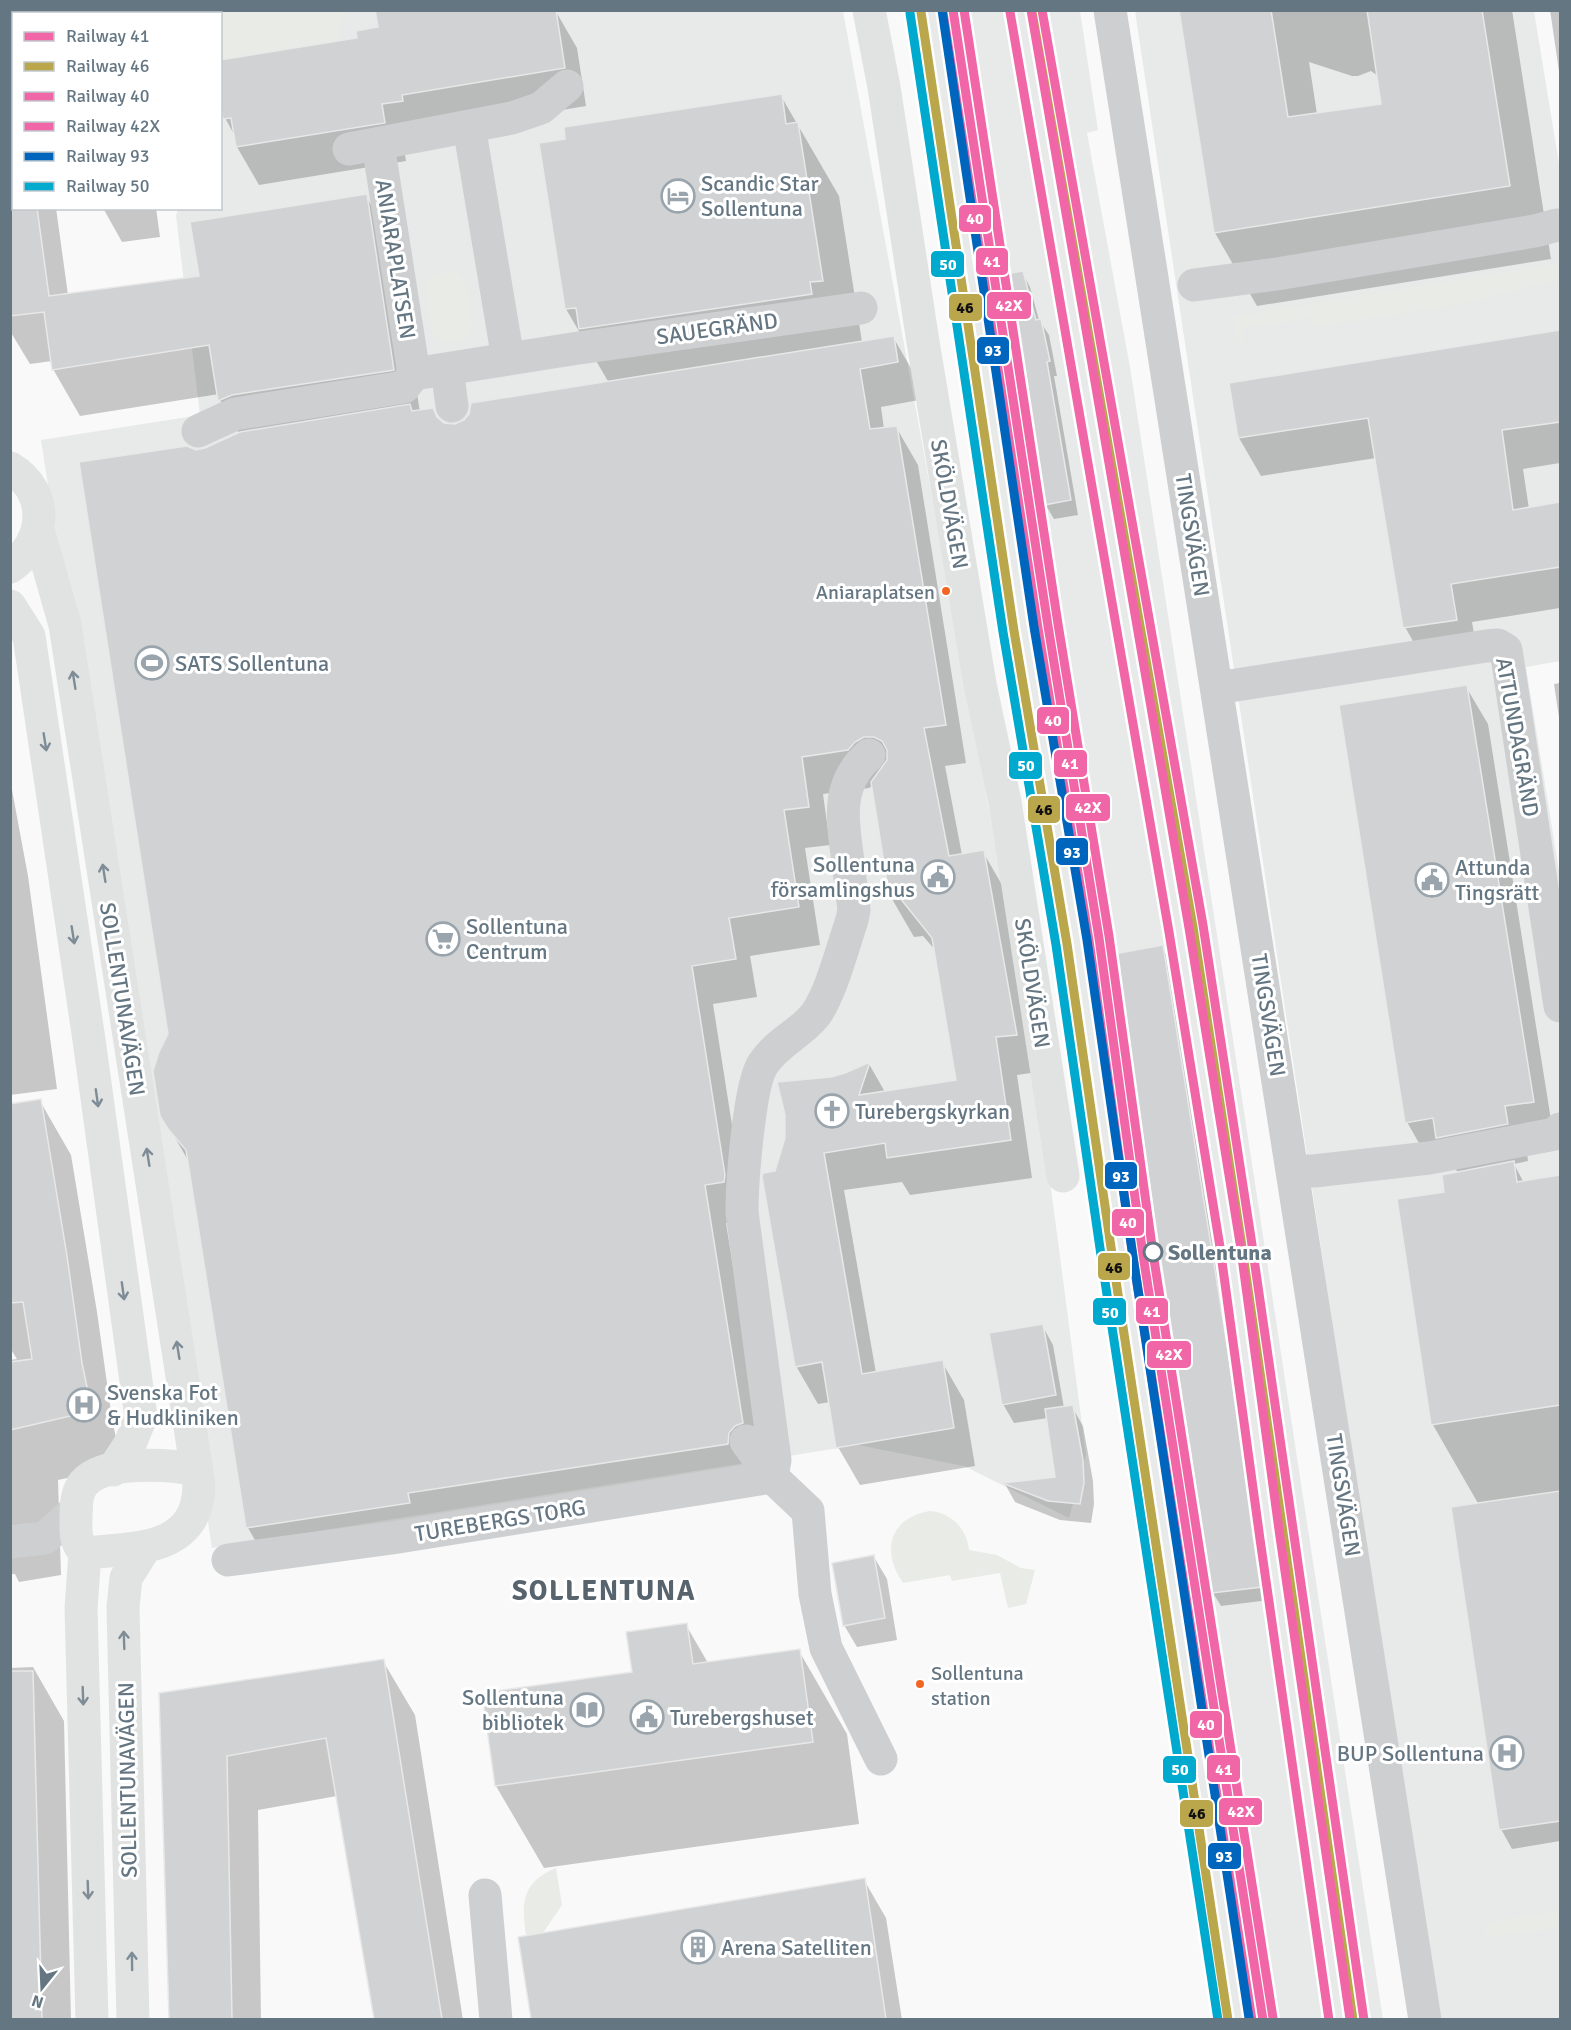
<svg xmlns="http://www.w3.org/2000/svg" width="1571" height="2030" viewBox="0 0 1571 2030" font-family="Signika,sans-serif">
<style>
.built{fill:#e8e9e9}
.green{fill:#e8ebe6}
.shadow{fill:#0003;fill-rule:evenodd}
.building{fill:#d0d2d3;stroke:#e8e8e8;stroke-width:1.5}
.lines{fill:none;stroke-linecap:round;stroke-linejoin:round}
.street{stroke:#cecfd0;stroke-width:33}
.secondary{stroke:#e1e2e2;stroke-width:33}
.rail-1-casing{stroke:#fff;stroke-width:14}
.rail-2-casing{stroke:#fff;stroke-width:14}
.rail-3-casing{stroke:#fff;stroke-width:14}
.rail-4-casing{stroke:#fff;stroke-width:14}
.rail-5-casing{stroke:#fff;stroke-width:14}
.rail-6-casing{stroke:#fff;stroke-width:14}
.rail-1{stroke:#f166a7;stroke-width:9}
.rail-2{stroke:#baa64b;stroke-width:9}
.rail-3{stroke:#f166a7;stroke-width:9}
.rail-4{stroke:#f166a7;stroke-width:9}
.rail-5{stroke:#0065bd;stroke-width:9}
.rail-6{stroke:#00a9ce;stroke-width:9}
.oneway{stroke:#7e8c96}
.bus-dot{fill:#f26522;stroke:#fff;stroke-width:2}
.stop-dot{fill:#fff;stroke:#657683;stroke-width:3}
.labels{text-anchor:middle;stroke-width:6;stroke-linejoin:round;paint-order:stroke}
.bus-label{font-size:20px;fill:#657683;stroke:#fff;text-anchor:end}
.poi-label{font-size:22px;fill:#657683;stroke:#fff;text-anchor:start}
.street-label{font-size:22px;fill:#657683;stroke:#fff}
.stop-label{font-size:22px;font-weight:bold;fill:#657683;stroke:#fff;text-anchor:start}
.district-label{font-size:28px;font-weight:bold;letter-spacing:1.5px;fill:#57646e;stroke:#fff}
.line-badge{stroke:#fff;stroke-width:2}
.badge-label{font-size:16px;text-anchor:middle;font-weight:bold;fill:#fff}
.pale-badge-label{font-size:16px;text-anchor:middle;font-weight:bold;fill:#111}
</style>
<rect width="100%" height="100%" fill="#f9f9f9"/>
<path class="built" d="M207 11H843L1032 1043 1086 1455 1069 1518 964 1466 858 1445 212 1548 41 440 200 415 176 216 178 209 220 208V14L208 13Z
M903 11H1080L1098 130 1087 133 1130 367 1383 2019H1213L1153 1608Z
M1135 11H1534L1560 170V661L1526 667 1560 877V2019H1437Z"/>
<path class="green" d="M214 11H346L337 30 339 41 222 60 220 14 214 13Z
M1560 263V280L1512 291 1469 303 1313 327 1311 318 1242 328 1243 341 1238 342 1234 316Z
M454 271 465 281 472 328 464 340 446 343 433 336 425 288 432 275Z
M930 1511C952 1513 967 1529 969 1550L997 1555 1021 1568 1035 1570 1026 1604 1008 1608 1000 1573 952 1581 950 1575 903 1583C881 1551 889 1518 930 1511Z
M556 1868 562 1905 543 1933 526 1935C521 1903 522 1882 556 1868Z
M1560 1910V1927L1486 1938V1923Z"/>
<path class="shadow" d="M10 10H172L173 14H14V208H56L68 295 200 277 366 196 393 243 420 412 444 424 455 426 609 383 566 309 781 96 839 196 862 342 893 337 915 375 919 400 881 407 884 429 896 427 918 465 966 763 945 766 962 855 983 852 1005 890 1038 1072 1017 1075 1032 1178 910 1195 902 1182 844 1190 876 1373 942 1362 964 1400 975 1466 860 1485 838 1447 830 1402 818 1404 796 1366 776 1173 832 1078 869 1064 885 1092 958 1082 936 951 923 936 914 937 892 899 873 785 869 788 823 794 830 845 805 848 820 945 750 956 757 997 713 1004 746 1214V1220L726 1223 764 1461 270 1566 248 1528 189 1162 162 1115 170 1034 197 451 239 434 220 400 219 394 80 416 53 369 52 361 30 364 10 331Z
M555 10 577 48 586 106 423 133 403 142 406 161 259 185 237 147 235 136 225 118 380 28Z
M1180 10H1512L1551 259 1257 306 1215 233ZM1309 62 1352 76H1358L1371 71 1378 76 1383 105 1317 114Z
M1550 10H1560V78Z
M103 208H156L160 237 122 242Z
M1022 272 1030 287 1039 320 1049 335 1057 376H1054L1078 515 1054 519 1045 504Z
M1560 331V463L1523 469 1529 509 1560 503V608L1472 622 1478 658 1427 666 1405 627 1376 458 1261 476 1239 438 1230 384Z
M1560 683V724L1554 684Z
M1466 687 1488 724 1554 1139 1526 1144 1528 1161 1514 1164 1524 1183 1560 1177V1841L1512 1849 1501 1829 1479 1505 1433 1425 1398 1201 1446 1193 1458 1173 1448 1156 1428 1159 1407 1122Z
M10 779 28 876 57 1089 10 1095Z
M1162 947 1170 961 1250 1460 1269 1600 1221 1606 1213 1593Z
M40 1101 71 1155 97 1312 112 1419 122 1466 58 1480 61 1575 19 1582 15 1574H10V1360L17 1359 10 1348V1105Z
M1042 1325 1053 1345 1064 1408 1072 1407 1083 1426 1093 1481 1094 1504 1091 1523 1060 1520 1015 1502 1005 1484 1057 1478 1048 1418 1014 1423 1003 1404Z
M874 1557 887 1579 897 1640 857 1647 844 1625Z
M686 1625 708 1663 799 1651 847 1734 859 1824 544 1868 496 1786 633 1674Z
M383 1661 415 1715 463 2020H375L337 1796 258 1810 261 2020H170L161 1694Z
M33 1667 64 1721 71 2020H10V1668Z
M864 1880 886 1918 902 2020H533L520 1939Z"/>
<path class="building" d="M375 10H556L565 68 402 95 403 101 382 104 385 123 236 147 231 118 223 119 220 101V60L357 38 356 31 378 27Z
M1179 10H1271L1288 117 1381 104 1367 10H1482L1510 186 1214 233Z
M782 94 786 124 798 122 823 281 810 282 812 294 579 329 576 308 565 309 539 143 565 139 564 127Z
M367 194 394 370 232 395 218 401 209 345 52 370 44 312 10 316V208H37L49 296 199 276 190 222Z
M1023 271 1036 320 1041 319 1050 361 1047 362 1071 500 1044 505 1015 340 1006 274Z
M1560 330V422L1502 430 1513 510 1560 502V567L1451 584 1457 620 1403 628 1368 418 1238 438 1229 383Z
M894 336 898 362 860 369 870 429 897 426 946 725 924 728 949 856 984 850 1017 1035 996 1037 1011 1140 887 1158 885 1143 824 1153 862 1374 943 1360 954 1428 836 1448 822 1362 795 1367 762 1177 763 1173 775 1171 785 1138V1115L777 1082 831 1077 845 1073 870 1062 859 1095 956 1080 932 938 900 898 890 900 871 782 887 760V750L882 741 874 737H864L855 742 848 750 802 757 809 807 784 810 799 907 729 918 736 959 692 966 725 1175 724 1182 705 1185 743 1423 735 1426 729 1433 728 1444 408 1493 410 1503 246 1528 186 1150 168 1129 160 1116 153 1071 159 1052 168 1034 79 462 187 446 196 450 205 448 240 432 410 404 412 411 433 408 437 417 444 423 455 424 464 420 469 414 471 403Z
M1467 685 1534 1102 1505 1106 1508 1124 1436 1138 1433 1118 1405 1123 1339 705Z
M1163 945 1243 1445 1262 1587 1212 1593 1114 954Z
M41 1099 67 1256 82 1363 92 1411 10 1430V1362L32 1359 23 1302 10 1303V1104Z
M1514 1161 1517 1182 1560 1175V1405L1431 1425 1397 1199 1444 1192 1442 1175Z
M1043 1324 1056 1395 1002 1405 989 1333Z
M1073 1405 1083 1460 1084 1483 1080 1504 1048 1501 1002 1483 1055 1477 1045 1409Z
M1560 1491V1821L1499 1830 1451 1507Z
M874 1555 885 1618 843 1626 832 1563Z
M687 1623 693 1664 800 1649 813 1742 495 1786 482 1693 632 1672 626 1632Z
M384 1659 442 2019H374L326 1738 227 1756 232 2019H169L159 1693Z
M10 1671H33L42 2019H10Z
M865 1878 886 2019H531L518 1937Z"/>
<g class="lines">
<path class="street" d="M1110 10 1425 2020
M469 126 508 359
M378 144 414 374
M349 149 512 118 541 108 567 86
M1194 285 1277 274 1535 231 1557 225
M447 369 452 406
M198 431 235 414 404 387 414 374 572 349 861 308
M1217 688 1486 646 1498 645 1506 650 1560 1006
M1294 1171H1314L1429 1158 1555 1134 1560 1129
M746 1441 772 1477 808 1511 815 1594 826 1648 881 1759
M772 1477 775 1460 742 1212C742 1184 749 1085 763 1064 777 1042 802 1033 816 1014 831 993 843 946 852 920L854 910C852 892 849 873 847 854 842 816 837 783 869 755
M10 1542 45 1538 76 1510
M228 1560 392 1538 772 1477
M485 1895 496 2020"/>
<path class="secondary" d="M869 10 884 87 923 342 980 684 1005 802 1063 1176
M10 468C50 492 47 542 10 567
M38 530 65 625 199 1485C198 1552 134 1548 85 1553
M10 606 29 636 89 1040 141 1417 130 1444 113 1470
M92 2020 81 1608 85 1553C74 1541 76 1530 76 1514 76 1504 77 1491 84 1483 104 1460 169 1464 196 1470
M133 2020 123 1607 126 1578 146 1546"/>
<defs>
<path id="rail-1" d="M953 10 1048 626 1099 938 1143 1255 1263 2020
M1042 10 1203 925 1251 1238 1364 2020"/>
<path id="rail-2" d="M921 12 1014 631 1067 944 1113 1261 1228 2020
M1032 12 1193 927 1241 1240 1353 2020"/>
<path id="rail-3" d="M943 12 1038 628 1089 940 1133 1257 1252 2020
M1010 12 1169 932 1220 1247 1260 1539 1329 2020"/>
<path id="rail-4" d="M964 10 1058 624 1109 936 1153 1253 1273 2018
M1031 10 1189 928 1240 1243 1280 1537 1350 2019"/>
<path id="rail-5" d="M942 10 1034 627 1087 940 1133 1257 1249 2018"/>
<path id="rail-6" d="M910 13 1003 632 1056 945 1102 1262 1218 2020"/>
</defs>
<use href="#rail-1" class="rail-1-casing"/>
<use href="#rail-2" class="rail-2-casing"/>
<use href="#rail-3" class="rail-3-casing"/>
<use href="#rail-4" class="rail-4-casing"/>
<use href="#rail-5" class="rail-5-casing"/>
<use href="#rail-6" class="rail-6-casing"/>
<use href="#rail-1" class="rail-1"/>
<use href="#rail-2" class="rail-2"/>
<use href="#rail-3" class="rail-3"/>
<use href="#rail-4" class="rail-4"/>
<use href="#rail-5" class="rail-5"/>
<use href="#rail-6" class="rail-6"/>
</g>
<defs><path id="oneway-shaft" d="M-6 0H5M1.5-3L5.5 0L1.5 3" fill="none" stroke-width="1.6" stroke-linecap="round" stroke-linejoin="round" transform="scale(1.5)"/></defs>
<g class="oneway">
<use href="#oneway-shaft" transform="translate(74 680) rotate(-99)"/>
<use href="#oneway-shaft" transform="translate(45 742) rotate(81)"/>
<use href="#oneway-shaft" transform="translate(104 873) rotate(-99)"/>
<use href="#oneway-shaft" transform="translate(73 935) rotate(81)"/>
<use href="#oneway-shaft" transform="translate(97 1098) rotate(82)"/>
<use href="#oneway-shaft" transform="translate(148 1157) rotate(-99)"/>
<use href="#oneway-shaft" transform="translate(123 1291) rotate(82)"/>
<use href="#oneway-shaft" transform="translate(178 1350) rotate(-99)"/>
<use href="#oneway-shaft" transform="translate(124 1640) rotate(-92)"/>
<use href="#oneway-shaft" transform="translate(83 1696) rotate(88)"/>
<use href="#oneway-shaft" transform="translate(88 1890) rotate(88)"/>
<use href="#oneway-shaft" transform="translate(132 1961) rotate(-91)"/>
</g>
<defs>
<symbol id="hotel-ring" viewBox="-11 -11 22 22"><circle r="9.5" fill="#fff" stroke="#99a4ac" stroke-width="1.5"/><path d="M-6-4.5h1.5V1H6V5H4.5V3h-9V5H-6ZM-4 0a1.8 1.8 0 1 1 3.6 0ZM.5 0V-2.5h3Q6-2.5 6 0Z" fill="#99a4ac"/></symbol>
<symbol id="stadium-ring" viewBox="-11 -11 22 22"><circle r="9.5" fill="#fff" stroke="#99a4ac" stroke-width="1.5"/><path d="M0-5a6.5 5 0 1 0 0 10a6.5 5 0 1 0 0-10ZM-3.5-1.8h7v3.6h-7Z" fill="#99a4ac"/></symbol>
<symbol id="civic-ring" viewBox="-11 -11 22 22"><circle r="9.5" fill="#fff" stroke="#99a4ac" stroke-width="1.5"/><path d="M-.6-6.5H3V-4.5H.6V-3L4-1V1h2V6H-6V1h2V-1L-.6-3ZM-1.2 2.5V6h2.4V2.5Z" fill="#99a4ac"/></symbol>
<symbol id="supermarket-ring" viewBox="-11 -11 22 22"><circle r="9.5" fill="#fff" stroke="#99a4ac" stroke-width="1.5"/><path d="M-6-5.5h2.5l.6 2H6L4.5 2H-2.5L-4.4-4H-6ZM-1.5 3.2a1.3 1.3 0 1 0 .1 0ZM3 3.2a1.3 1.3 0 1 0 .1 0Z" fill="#99a4ac"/></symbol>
<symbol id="church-ring" viewBox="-11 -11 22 22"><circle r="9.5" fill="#fff" stroke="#99a4ac" stroke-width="1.5"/><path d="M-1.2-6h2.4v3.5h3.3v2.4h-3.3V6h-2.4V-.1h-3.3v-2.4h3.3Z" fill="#99a4ac"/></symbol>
<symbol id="hospital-ring" viewBox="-11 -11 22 22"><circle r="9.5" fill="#fff" stroke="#99a4ac" stroke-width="1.5"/><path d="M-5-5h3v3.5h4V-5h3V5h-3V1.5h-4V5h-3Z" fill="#99a4ac"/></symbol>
<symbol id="library-ring" viewBox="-11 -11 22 22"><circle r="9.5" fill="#fff" stroke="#99a4ac" stroke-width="1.5"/><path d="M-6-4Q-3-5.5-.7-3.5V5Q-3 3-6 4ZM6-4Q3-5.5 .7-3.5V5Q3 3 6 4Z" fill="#99a4ac"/></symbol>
<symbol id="building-ring" viewBox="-11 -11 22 22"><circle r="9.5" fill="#fff" stroke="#99a4ac" stroke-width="1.5"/><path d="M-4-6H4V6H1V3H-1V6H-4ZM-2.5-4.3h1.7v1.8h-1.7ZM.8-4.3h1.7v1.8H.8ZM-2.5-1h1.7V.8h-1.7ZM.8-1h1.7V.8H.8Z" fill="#99a4ac"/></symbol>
</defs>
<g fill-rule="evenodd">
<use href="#hotel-ring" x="659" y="177" width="38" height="38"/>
<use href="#stadium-ring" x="133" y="644" width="38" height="38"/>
<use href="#civic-ring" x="919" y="858" width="38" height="38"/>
<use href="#civic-ring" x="1413" y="861" width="38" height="38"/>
<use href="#supermarket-ring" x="424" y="920" width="38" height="38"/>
<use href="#church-ring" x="813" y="1092" width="38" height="38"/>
<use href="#hospital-ring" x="65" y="1386" width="38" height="38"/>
<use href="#library-ring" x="568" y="1691" width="38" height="38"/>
<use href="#civic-ring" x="628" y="1698" width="38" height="38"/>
<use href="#hospital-ring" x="1488" y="1734" width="38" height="38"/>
<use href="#building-ring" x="679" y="1928" width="38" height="38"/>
</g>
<g class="bus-dot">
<circle cx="946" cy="591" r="5"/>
<circle cx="920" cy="1684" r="5"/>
</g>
<circle class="stop-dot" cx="1153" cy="1252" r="9"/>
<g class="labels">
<g class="bus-label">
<text x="935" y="599">Aniaraplatsen</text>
<text x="931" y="1680" text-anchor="start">Sollentuna<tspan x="931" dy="25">station</tspan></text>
</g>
<g class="poi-label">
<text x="701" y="191">Scandic Star<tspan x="701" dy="25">Sollentuna</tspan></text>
<text x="175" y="671">SATS Sollentuna</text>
<text x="915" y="872" text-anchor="end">Sollentuna<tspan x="915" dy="25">församlingshus</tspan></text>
<text x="1455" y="875">Attunda<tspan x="1455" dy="25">Tingsrätt</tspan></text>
<text x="466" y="934">Sollentuna<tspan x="466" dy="25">Centrum</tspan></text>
<text x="855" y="1119">Turebergskyrkan</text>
<text x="107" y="1400">Svenska Fot<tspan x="107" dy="25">&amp; Hudkliniken</tspan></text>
<text x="564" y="1705" text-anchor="end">Sollentuna<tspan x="564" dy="25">bibliotek</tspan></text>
<text x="670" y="1725">Turebergshuset</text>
<text x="1484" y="1761" text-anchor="end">BUP Sollentuna</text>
<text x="721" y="1955">Arena Satelliten</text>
</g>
<g class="street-label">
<text transform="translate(396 259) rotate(81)" y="8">ANIARAPLATSEN</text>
<text transform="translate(717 328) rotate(-8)" y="8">SAUEGRÄND</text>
<text transform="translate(950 504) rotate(80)" y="8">SKÖLDVÄGEN</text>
<text transform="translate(1193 535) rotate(81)" y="8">TINGSVÄGEN</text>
<text transform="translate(1518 737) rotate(80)" y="8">ATTUNDAGRÄND</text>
<text transform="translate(1033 983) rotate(81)" y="8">SKÖLDVÄGEN</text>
<text transform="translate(123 999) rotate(81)" y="8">SOLLENTUNAVÄGEN</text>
<text transform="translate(1269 1015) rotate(81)" y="8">TINGSVÄGEN</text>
<text transform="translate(1344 1495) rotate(81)" y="8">TINGSVÄGEN</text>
<text transform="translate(500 1520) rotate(-9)" y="8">TUREBERGS TORG</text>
<text transform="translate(127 1780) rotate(-91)" y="8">SOLLENTUNAVÄGEN</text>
</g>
<g class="stop-label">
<text x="1168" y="1260">Sollentuna</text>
</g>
<g class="district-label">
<text x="604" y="1600">SOLLENTUNA</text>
</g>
</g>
<g class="line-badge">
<rect x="958" y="204" width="34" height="29" rx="6" fill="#f166a7"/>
<rect x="975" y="247" width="34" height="29" rx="6" fill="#f166a7"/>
<rect x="930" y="250" width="35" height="28" rx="6" fill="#00a9ce"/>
<rect x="986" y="291" width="46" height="29" rx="6" fill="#f166a7"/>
<rect x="948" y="293" width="35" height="29" rx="6" fill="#baa64b"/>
<rect x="976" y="336" width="34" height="29" rx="6" fill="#0065bd"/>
<rect x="1036" y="706" width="34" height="29" rx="6" fill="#f166a7"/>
<rect x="1053" y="749" width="35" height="29" rx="6" fill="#f166a7"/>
<rect x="1008" y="751" width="35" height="29" rx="6" fill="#00a9ce"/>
<rect x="1065" y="793" width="46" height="29" rx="6" fill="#f166a7"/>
<rect x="1027" y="795" width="34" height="29" rx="6" fill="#baa64b"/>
<rect x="1055" y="837" width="34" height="29" rx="6" fill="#0065bd"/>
<rect x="1104" y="1161" width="34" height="29" rx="6" fill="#0065bd"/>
<rect x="1111" y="1208" width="34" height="29" rx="6" fill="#f166a7"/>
<rect x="1097" y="1252" width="34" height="29" rx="6" fill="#baa64b"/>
<rect x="1135" y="1297" width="34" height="28" rx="6" fill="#f166a7"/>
<rect x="1092" y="1297" width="35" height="29" rx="6" fill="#00a9ce"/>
<rect x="1146" y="1340" width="46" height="29" rx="6" fill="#f166a7"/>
<rect x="1189" y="1710" width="34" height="29" rx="6" fill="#f166a7"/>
<rect x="1206" y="1754" width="35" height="29" rx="6" fill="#f166a7"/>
<rect x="1162" y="1755" width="35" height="29" rx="6" fill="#00a9ce"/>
<rect x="1218" y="1797" width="45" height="29" rx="6" fill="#f166a7"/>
<rect x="1179" y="1799" width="35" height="29" rx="6" fill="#baa64b"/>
<rect x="1207" y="1842" width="35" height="28" rx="6" fill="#0065bd"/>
</g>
<g class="badge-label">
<text x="975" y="224">40</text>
<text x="992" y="267">41</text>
<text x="948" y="270">50</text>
<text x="1009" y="311">42X</text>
<text x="993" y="356">93</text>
<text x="1053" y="726">40</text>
<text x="1070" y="769">41</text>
<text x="1026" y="771">50</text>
<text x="1088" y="813">42X</text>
<text x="1072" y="858">93</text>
<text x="1121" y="1182">93</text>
<text x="1128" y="1228">40</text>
<text x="1152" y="1317">41</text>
<text x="1110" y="1318">50</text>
<text x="1169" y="1360">42X</text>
<text x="1206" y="1730">40</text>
<text x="1224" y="1775">41</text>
<text x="1180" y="1775">50</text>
<text x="1241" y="1817">42X</text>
<text x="1224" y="1862">93</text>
</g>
<g class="pale-badge-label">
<text x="965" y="313">46</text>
<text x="1044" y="815">46</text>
<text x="1114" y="1273">46</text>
<text x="1197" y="1819">46</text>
</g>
<rect width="1571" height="2030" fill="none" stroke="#657683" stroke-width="24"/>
<rect x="12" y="12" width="210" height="198" fill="#ffffff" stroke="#c1c8cd" stroke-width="1.5"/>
<rect x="24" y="32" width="30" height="9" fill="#f166a7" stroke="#c1c8cd" stroke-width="1.5"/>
<text x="66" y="42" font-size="18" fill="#657683">Railway 41</text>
<rect x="24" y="62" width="30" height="9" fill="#baa64b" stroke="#c1c8cd" stroke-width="1.5"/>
<text x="66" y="72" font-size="18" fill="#657683">Railway 46</text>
<rect x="24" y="92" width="30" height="9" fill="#f166a7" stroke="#c1c8cd" stroke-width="1.5"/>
<text x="66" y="102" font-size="18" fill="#657683">Railway 40</text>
<rect x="24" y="122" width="30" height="9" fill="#f166a7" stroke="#c1c8cd" stroke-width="1.5"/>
<text x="66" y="132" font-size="18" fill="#657683">Railway 42X</text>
<rect x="24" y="152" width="30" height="9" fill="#0065bd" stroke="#c1c8cd" stroke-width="1.5"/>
<text x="66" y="162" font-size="18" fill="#657683">Railway 93</text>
<rect x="24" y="182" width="30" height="9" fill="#00a9ce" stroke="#c1c8cd" stroke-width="1.5"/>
<text x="66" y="192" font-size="18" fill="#657683">Railway 50</text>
<g transform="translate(42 1988) rotate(198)" stroke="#ffffff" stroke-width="4.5" paint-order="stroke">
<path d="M0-4.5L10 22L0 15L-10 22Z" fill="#657683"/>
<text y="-9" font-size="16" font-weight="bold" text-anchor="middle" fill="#657683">N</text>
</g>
</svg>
